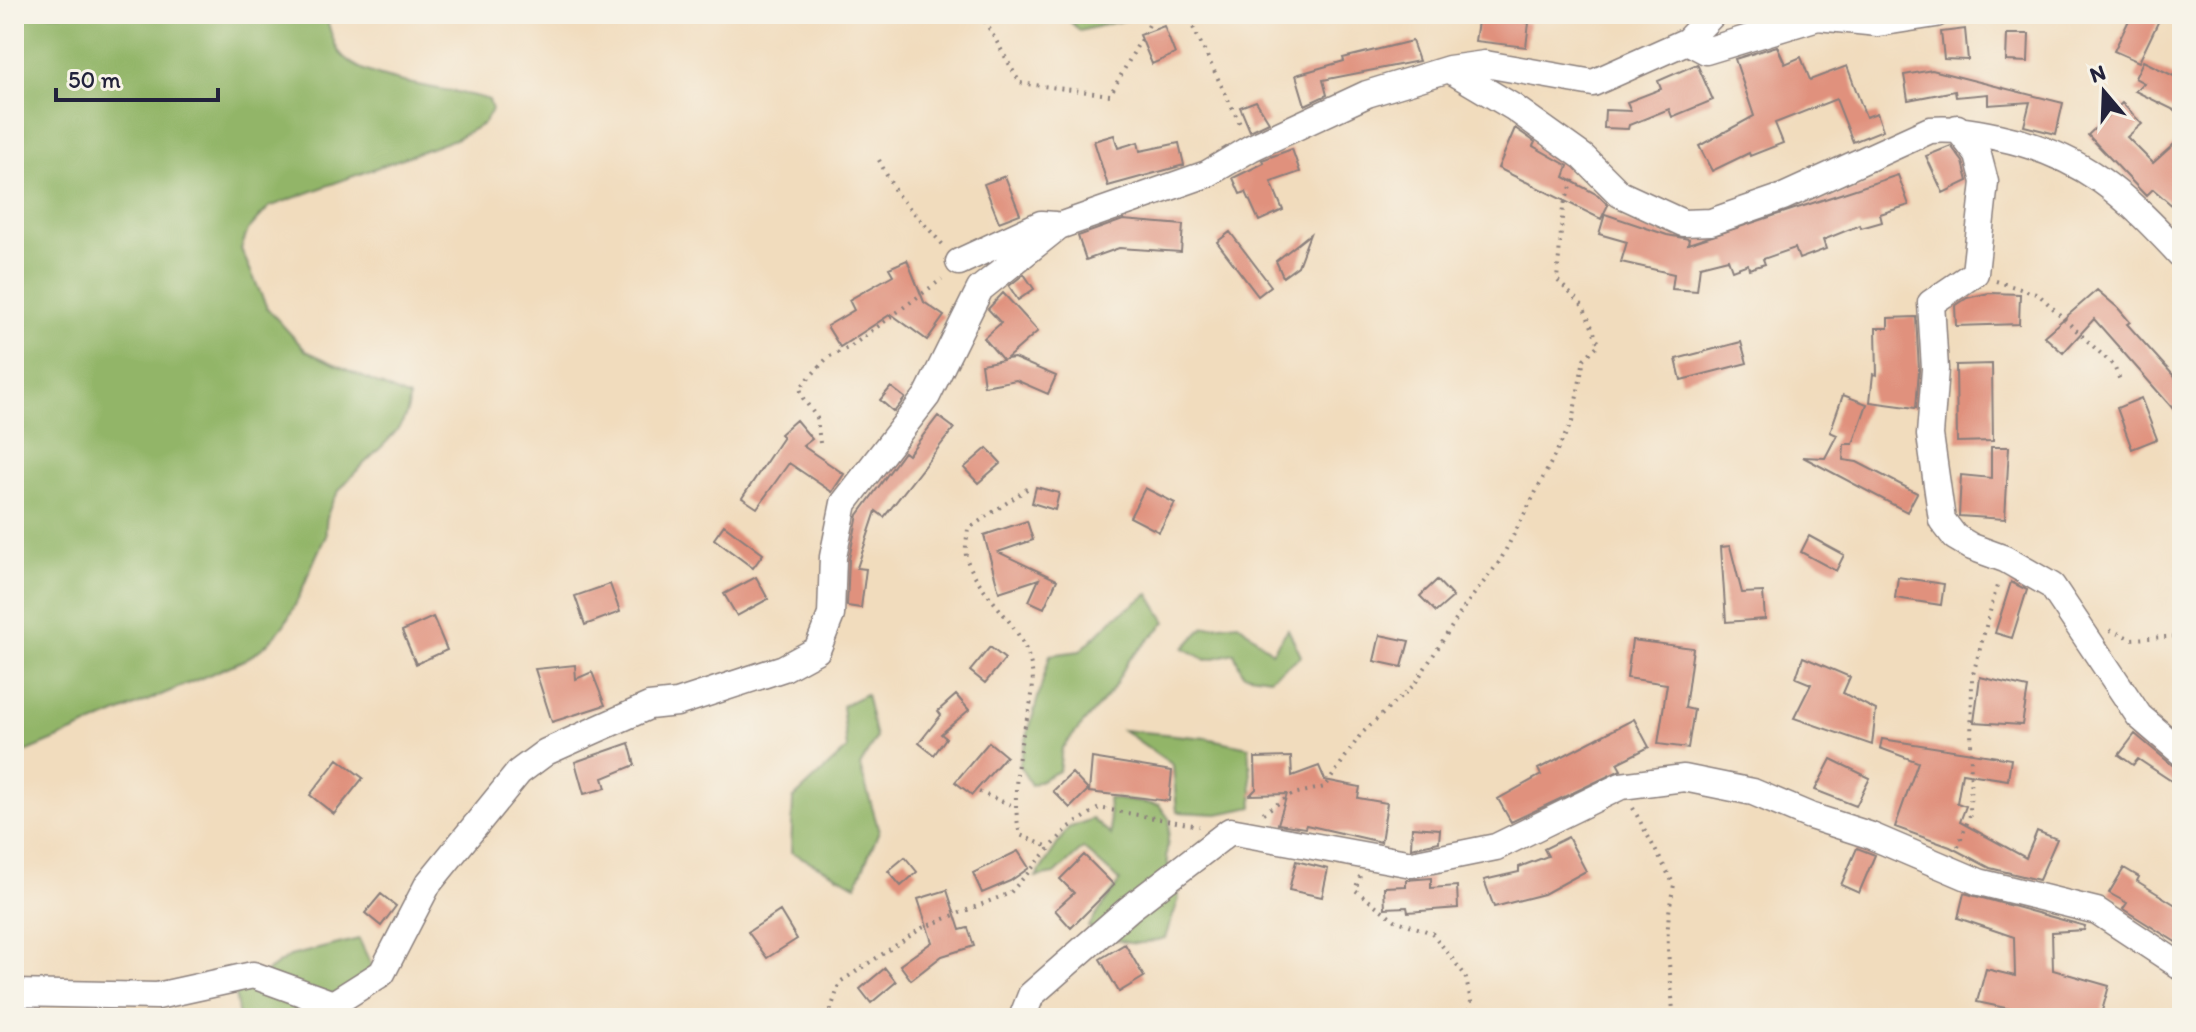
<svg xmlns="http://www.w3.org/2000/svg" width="2196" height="1032" viewBox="0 0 2196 1032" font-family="Itim,sans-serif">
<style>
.forest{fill:#92b568;stroke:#5a6c52;stroke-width:2}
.building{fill:#e0917d}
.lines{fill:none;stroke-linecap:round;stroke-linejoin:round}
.minor-casing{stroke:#8a7f7c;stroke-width:29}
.path{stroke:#8a7f7c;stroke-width:4;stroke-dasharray:2 6;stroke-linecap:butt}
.minor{stroke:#fff;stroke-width:26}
</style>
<rect width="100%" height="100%" fill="#f7f3e8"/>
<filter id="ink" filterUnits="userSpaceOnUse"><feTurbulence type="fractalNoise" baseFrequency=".0125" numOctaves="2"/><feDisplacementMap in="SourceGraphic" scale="16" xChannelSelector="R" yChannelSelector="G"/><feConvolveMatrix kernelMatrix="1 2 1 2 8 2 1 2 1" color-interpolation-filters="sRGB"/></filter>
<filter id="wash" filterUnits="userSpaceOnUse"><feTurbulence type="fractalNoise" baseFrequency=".006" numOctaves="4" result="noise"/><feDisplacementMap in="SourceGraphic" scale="32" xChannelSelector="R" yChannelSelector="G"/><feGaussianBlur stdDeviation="1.8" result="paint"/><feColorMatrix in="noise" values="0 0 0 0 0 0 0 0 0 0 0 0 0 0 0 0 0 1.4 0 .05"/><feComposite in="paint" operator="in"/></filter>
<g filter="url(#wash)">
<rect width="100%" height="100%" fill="#f1dcbd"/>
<path class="forest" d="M14 14H325C329 25 332 40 338 50 359 84 451 87 489 100L492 110 483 124 455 139 269 207 248 230 241 249 267 308 306 351 409 398C411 447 319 474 326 536 299 585 298 631 244 660L14 757Z
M1062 14H1149L1080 31Z
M1149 594 1166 622 1128 661 1113 689 1062 748 1059 771 1031 785 1019 765 1050 655 1080 651 1114 618Z
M1238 623 1272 652 1288 629 1301 656 1270 678 1243 674 1234 653 1206 660 1184 648 1204 627Z
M866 694 876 738 860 766 879 831 856 885 791 852 793 799 847 749 842 706Z
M1123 730 1206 738 1249 747 1253 807 1218 814 1177 812 1173 765Z
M1108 798 1159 805 1170 820 1166 857 1179 899 1165 938C1129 949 1120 942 1088 927L1120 881 1083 848 1055 874 1036 877 1068 828 1092 819 1111 835Z
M359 939 372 967 345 991 296 1002 314 1018H239L235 993 290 956Z"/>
<g id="blocks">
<path class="building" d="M2132 14H2162L2139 62 2114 51Z
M1479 15 1529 23 1526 47 1475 41Z
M1164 26 1175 54 1152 64 1140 35Z
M1965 29 1968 60 1944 59 1941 32Z
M2007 34H2029L2028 62 2006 61Z
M1412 41 1419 61 1323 80 1327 95 1305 105 1296 75 1344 61 1343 58Z
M1777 46 1785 64 1801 57 1810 80 1847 66 1866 117 1877 113 1883 130 1853 142 1836 99 1775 123 1783 143 1750 156 1749 153 1712 171 1699 146 1754 116 1735 59Z
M2143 61 2182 80V114L2135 91 2144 83 2135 78Z
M1697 64 1713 100 1672 117 1669 109 1629 125 1628 129 1604 128 1605 110 1631 111 1627 102 1661 89 1658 81Z
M1932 70 2063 103 2056 134 2024 126 2030 102 1988 105V94L1956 97 1955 91 1908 100 1904 75Z
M1256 101 1269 122 1250 131 1240 107Z
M2122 103 2142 124 2127 137 2153 163 2182 137V214L2153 189 2146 196 2088 135Z
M1515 128 1535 142 1533 146 1568 166 1564 177 1598 195 1608 205 1601 219 1498 168Z
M1114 135 1118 148 1138 142 1140 151 1179 143 1184 165 1108 186 1094 141Z
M1951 146 1963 162 1968 181 1943 193 1926 156Z
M1292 149 1300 172 1271 182 1283 210 1259 221 1246 192 1240 194 1233 178 1264 163 1262 160Z
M1898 175 1909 205 1880 214 1882 222 1861 228 1860 225 1823 240 1826 249 1799 259 1795 248 1763 259 1765 264 1749 269 1748 264 1732 270 1728 259 1700 266 1697 291 1672 289 1674 274 1621 262 1627 242 1599 234 1605 214 1667 235 1689 239 1688 244Z
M1005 176 1020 214 999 222 984 184Z
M1123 220 1183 225 1181 252 1119 248 1086 260 1078 236Z
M1230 232 1271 286 1258 296 1217 242Z
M1310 234 1298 266 1283 277 1276 261Z
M907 260 924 302 944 316 927 340 891 314 840 347 827 326 854 310 849 300 893 275 889 268Z
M1024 274 1034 289 1018 300 1009 286Z
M2097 290 2118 308 2130 322 2127 324 2182 385V419L2094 319 2063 353 2044 336Z
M1003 293 1038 331 1006 359 1014 358 1056 376 1048 394 1016 380 984 386 981 364 1003 360 984 338 1001 323 988 309Z
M1989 293 2020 294 2019 324 1956 326 1955 306 1967 298Z
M1916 317 1919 370 1916 408 1870 402 1873 374 1877 375 1876 328H1888V318Z
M1741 342 1747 363 1681 380 1676 359Z
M1992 364 1993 441 1957 442 1956 365Z
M891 387 905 398 894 412 880 400Z
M1843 395 1867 404 1853 444H1844L1843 460 1857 462 1917 493 1907 512 1803 457 1825 458 1837 435 1830 432Z
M2141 398 2157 439 2132 449 2117 408Z
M938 416 954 428 884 517 876 511 857 568 866 569 861 608 847 606 849 559 858 515 904 452 908 455Z
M796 420 812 439 803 446 844 474 832 492 789 463 757 508 742 498 783 437 780 434Z
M1991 447H2009L2005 519 1959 516 1961 475 1991 478Z
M987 448 1001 463 978 483 964 468Z
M1036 487 1059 493 1055 510 1032 503Z
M1145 488 1175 503 1159 532 1130 517Z
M1027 521 1033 540 998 552 1057 580 1044 608 1029 601 1039 579 999 592 984 535Z
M724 525 763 554 753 568 714 539Z
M1809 536 1844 555 1836 571 1801 552Z
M1730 546 1742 593 1763 592 1765 619 1726 622 1721 547Z
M756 577 768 599 737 616 724 594Z
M1898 577 1944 584 1941 605 1895 598Z
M1437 580 1453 597 1436 612 1420 596Z
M2011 582 2027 590 2012 638 1995 633Z
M610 584 620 612 585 625 575 596Z
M433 617 447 650 416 664 402 631Z
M1380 635 1409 641 1402 667 1374 661Z
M1632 640 1693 648 1685 708 1694 710 1688 748 1658 744 1667 684 1627 678Z
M990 647 1005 659 985 683 970 671Z
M1803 657 1850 677 1843 693 1876 710 1872 745 1794 718 1811 684 1796 678Z
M575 665 576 679 592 672 605 705 552 722 535 669Z
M1980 677 2028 688 2022 725 1974 722Z
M956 695 969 710 941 734 946 738 934 755 919 743 941 715 938 711Z
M1634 719 1649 747 1617 763 1621 770 1511 822 1498 799 1541 775 1538 769Z
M2135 734 2172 765 2181 769 2173 782 2138 759 2133 765 2119 755Z
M1882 739 2011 759 2008 780 1962 773 1957 803 1966 806 1960 822 2026 858 2037 831 2057 839 2039 880 1990 868 1950 847 1895 827 1918 762 1880 748Z
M989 742 1006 756 972 795 955 782Z
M629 743 635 765 603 778 606 788 584 794 575 762Z
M1291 757 1292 776 1319 766 1325 780 1360 787 1358 798 1387 803 1381 842 1306 825 1305 828 1278 824 1287 794 1250 795 1256 789 1255 758Z
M1092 758 1172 771 1169 801 1089 792Z
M338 759 363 778 334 814 310 795Z
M1831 759 1870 778 1856 806 1815 790Z
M1072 773 1088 790 1070 808 1053 791Z
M1412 827 1440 829 1439 842 1411 848Z
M1568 837 1586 871 1544 894 1494 907 1484 880 1519 872V867L1548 856 1544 849Z
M1857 848 1875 855 1859 893 1841 885Z
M1018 851 1029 868 1010 881 982 893 973 873Z
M1084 855 1114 885 1071 928 1055 910 1074 893 1060 879Z
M905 857 917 872 901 886 888 871Z
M1296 861 1328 869 1322 897 1289 890Z
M2124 868 2139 877 2137 881 2182 909V946L2123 909 2127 903 2109 893Z
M1431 878V888L1457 886 1458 908 1408 912 1407 907 1385 908 1384 887 1406 886V880Z
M947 890 960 930 968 928 974 946 942 956 911 980 900 965 932 942 918 899Z
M1964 893 2085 926 2084 930 2052 932 2053 970 2109 986 2100 1018H2073L2054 1013 2053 1018 1977 1002 1986 969 2015 976 2014 937 1958 918Z
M381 894 396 906 381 926 365 913Z
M780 911 797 939 767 958 748 932Z
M1125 944 1144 977 1119 992 1100 959Z
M885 968 896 982 871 1003 860 989Z"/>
</g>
</g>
<g filter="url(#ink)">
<use href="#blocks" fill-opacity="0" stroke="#8a7f7c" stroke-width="2"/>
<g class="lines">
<defs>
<path id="minor" d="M1687 41 1706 51 1818 17 1878 23 1936 14
M1449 69 1513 107 1583 157 1620 194 1683 223 1711 222 1783 197 1930 130C1954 128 1974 132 1998 137 2084 155 2124 194 2182 256
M1957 128 1978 155 1985 182 1975 273 1931 303 1935 369 1930 435 1942 520 1955 537 1972 547 2005 559 2052 586 2139 716 2182 753
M959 262 1041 224 1055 225
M14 993 157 996 253 975 333 1004 382 973 428 884 519 772 546 752 649 706 677 703 784 668 817 650 831 615 833 557 844 503 927 396 980 289 1059 226 1207 174 1251 148 1367 94 1449 69 1485 64 1593 83 1687 41 1713 14
M1022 1018 1031 995 1129 909 1230 831 1412 864 1496 847 1621 786 1684 778 1753 792 1810 816 1869 835 1979 882 2097 911 2182 967"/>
</defs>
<use href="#minor" class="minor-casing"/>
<path class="path" d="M981 14 1020 83 1110 95 1155 14
M1168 14 1188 17 1241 126
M879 160 896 193 945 247
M1996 281 2039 295 2114 366 2121 383
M820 443 817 418 803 398 800 388 828 357 850 347 942 279
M1027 489 968 529C967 538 964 552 967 560 981 596 1018 621 1029 658 1039 689 1027 713 1021 743 1016 772 1013 806 1020 835L1049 847
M2110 630 2132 639 2182 636
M979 792 1016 807
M1633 808 1674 885C1661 939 1672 967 1673 1018
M1263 813 1293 794 1325 787 1361 734 1414 685 1465 606 1500 561 1572 422 1584 359 1599 344 1583 306 1557 280 1563 207 1574 179
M1958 847 1970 815 1972 678 1998 582
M1360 876 1355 890 1395 920 1432 933 1465 975 1471 1001 1469 1018
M828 1018 840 982 922 928 1010 893 1068 828 1099 808 1199 826"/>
<use href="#minor" class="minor"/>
</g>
</g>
<rect width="2196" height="1032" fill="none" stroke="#f7f3e8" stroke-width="48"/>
<g transform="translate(2104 92) rotate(341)" stroke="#f7f3e8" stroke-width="6" paint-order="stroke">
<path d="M0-6L14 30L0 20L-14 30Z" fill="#22223b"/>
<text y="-12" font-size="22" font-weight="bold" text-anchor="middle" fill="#22223b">N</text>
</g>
<path d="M56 88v12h162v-12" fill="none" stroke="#22223b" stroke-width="4"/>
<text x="68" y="88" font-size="24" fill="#22223b" stroke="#f7f3e8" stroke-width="6" paint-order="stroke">50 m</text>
</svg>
